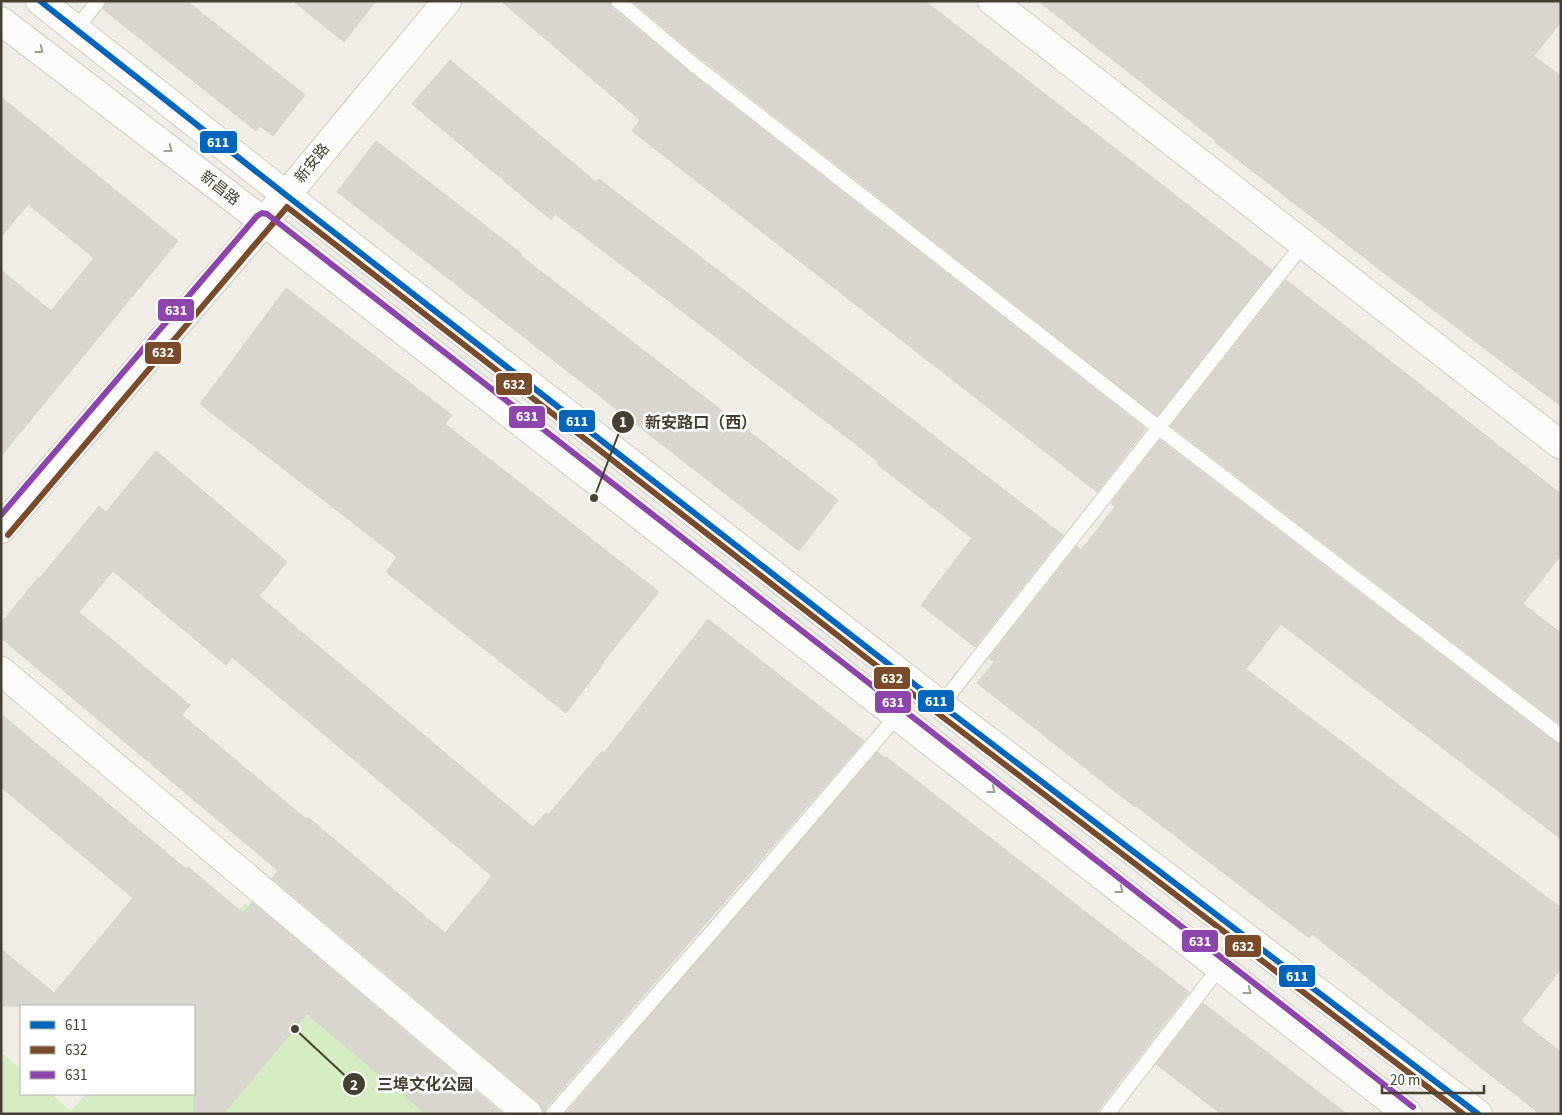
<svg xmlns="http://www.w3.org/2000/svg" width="1562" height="1115" viewBox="0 0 1562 1115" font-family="'Source Sans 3','Noto Sans SC',sans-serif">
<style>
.green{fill:#d6ecc3}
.building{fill:#d8d6cf;stroke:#d7d5cc;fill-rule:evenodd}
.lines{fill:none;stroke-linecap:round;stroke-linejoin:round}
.service-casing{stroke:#cdcbc4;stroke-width:16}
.minor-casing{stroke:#cdcbc4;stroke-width:30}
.tertiary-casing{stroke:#cdcbc4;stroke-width:30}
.service{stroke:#fdfcfb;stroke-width:14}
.minor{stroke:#fdfcfb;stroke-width:28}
.tertiary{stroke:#fdfcfb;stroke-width:28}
.bus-1-casing{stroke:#fff;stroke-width:10}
.bus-2-casing{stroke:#fff;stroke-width:10}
.bus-3-casing{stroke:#fff;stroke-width:10}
.bus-1{stroke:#0065bd;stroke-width:6}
.bus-2{stroke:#7a4b2a;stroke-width:6}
.bus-3{stroke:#8e44ad;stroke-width:6}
.oneway{stroke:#a19e96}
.labels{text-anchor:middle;stroke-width:5;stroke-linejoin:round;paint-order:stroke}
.street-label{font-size:15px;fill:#454032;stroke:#fff}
.leader{fill:none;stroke:#454032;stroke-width:2}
.callout-dot{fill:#454032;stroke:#fff;stroke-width:2}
.mark-label{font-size:15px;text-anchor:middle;font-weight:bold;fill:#fff}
.callout-label{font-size:16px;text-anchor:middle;font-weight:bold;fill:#454032;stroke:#fff;stroke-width:5;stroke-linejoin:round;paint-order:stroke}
.line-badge{stroke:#fff;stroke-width:2}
.badge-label{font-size:14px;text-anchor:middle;font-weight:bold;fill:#fff}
</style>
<rect width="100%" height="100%" fill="#efede6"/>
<path class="green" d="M245 903 496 1114H1V1053L21 1069V1094H51L71 1111 86 1094H194V1006H159Z"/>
<path class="building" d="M107 1H187L305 95 273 136 260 126 256 131 103 9Z
M293 1H376L344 42Z
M501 1H609L612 8 688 71 1146 429 1097 492 632 131 640 120Z
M632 1H925L1272 270 1157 416 699 57Z
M1038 1H1561V22L1534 56 1561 76V406L1379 269 1215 142 1216 141Z
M450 60 596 182 599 179 1063 535 975 647 921 605 972 538 877 464 879 462 555 214 551 220 412 104Z
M1 97 178 241 1 456V270L51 311 94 258 28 204 1 237Z
M376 141 522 254 521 256 838 500 799 551 337 192Z
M1286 280 1561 494V555L1523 604 1561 633V725L1171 426Z
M286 288 452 415 445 424 659 592 603 662 604 663 566 713 386 572 397 557 200 404Z
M1160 440 1556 743 1561 745V839L1281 624 1246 669 1561 908V969L1521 1021 1561 1052V1114H1540L1312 934 1309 938 1136 806 1135 807 977 683 994 662 989 658 1077 546 1081 550 1115 507 1111 503Z
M156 451 287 562 259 596 533 827 546 813 548 815 602 751 604 753 708 619 864 741 546 1108 544 1114 538 1102 272 878 278 871 269 863 1 638V623L38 578 39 579 99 506 106 512ZM113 571 226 665 232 657 492 876 445 933 308 817 306 819 182 715 190 705 79 612Z
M1 714 186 869 188 867 243 913 252 902 503 1114H426L307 1014 223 1114H194V1006H1V949L54 993 133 898 1 787Z
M877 752 885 758 886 757 1189 992 1095 1114H565Z
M1203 1003 1347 1114H1221L1156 1064Z"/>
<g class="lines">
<defs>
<path id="service" d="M618 1 693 64 1159 428 1561 736
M76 29 98 1
M941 705 1303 244
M553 1114 717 926 897 716
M1107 1114 1219 968"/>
<path id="minor" d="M1 671 528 1114"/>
<path id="tertiary" d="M40 1 286 195 941 705 1478 1114
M992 1 1561 445
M1 21 264 222 1408 1114
M1 529 264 222 447 1"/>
</defs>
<use href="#service" class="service-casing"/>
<use href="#minor" class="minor-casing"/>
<use href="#tertiary" class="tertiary-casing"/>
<use href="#service" class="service"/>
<use href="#minor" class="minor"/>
<use href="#tertiary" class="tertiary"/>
<defs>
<path id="bus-1" d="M40 1 286 195 941 705 1478 1114"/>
<path id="bus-2" d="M8 535 287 207 936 712 1463 1114"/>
<path id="bus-3" d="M1 515 257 216 262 213 267 214 1413 1107"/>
</defs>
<use href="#bus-1" class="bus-1-casing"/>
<use href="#bus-2" class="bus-2-casing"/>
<use href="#bus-3" class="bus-3-casing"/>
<use href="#bus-1" class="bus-1"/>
<use href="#bus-2" class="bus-2"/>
<use href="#bus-3" class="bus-3"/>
</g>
<defs><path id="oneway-chevron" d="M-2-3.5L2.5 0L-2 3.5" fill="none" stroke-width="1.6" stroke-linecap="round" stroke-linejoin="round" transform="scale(1.25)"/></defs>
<g class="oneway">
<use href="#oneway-chevron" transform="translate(40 50) rotate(38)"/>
<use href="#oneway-chevron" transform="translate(169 149) rotate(38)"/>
<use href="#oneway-chevron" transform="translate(992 790) rotate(38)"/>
<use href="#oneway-chevron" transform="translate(1120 890) rotate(38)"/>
<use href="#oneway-chevron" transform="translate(1248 991) rotate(38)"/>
</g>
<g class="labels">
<g class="street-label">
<text transform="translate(312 163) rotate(-51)" y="5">新安路</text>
<text transform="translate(220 188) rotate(38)" y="5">新昌路</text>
</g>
</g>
<path class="leader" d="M594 498L623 422M295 1029L354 1084"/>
<g class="callout-dot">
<circle cx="594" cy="498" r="5"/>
<circle cx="295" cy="1029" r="5"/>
<circle cx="623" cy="422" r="12"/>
<circle cx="354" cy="1084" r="12"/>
</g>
<g class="mark-label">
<text x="623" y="427">1</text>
<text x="354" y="1090">2</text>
</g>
<g class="callout-label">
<text x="701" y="428">新安路口（西）</text>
<text x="425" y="1090">三埠文化公园</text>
</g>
<g class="line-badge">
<rect x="199" y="130" width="39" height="24" rx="5" fill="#0065bd"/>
<rect x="157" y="298" width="38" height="24" rx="5" fill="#8e44ad"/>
<rect x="144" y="341" width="38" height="24" rx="5" fill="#7a4b2a"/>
<rect x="495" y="372" width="38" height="24" rx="5" fill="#7a4b2a"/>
<rect x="508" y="405" width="38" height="24" rx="5" fill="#8e44ad"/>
<rect x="558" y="409" width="38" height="24" rx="5" fill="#0065bd"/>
<rect x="873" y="666" width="38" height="24" rx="5" fill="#7a4b2a"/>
<rect x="917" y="689" width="38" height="24" rx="5" fill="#0065bd"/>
<rect x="874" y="690" width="38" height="24" rx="5" fill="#8e44ad"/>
<rect x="1181" y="929" width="38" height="24" rx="5" fill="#8e44ad"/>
<rect x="1224" y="934" width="38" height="24" rx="5" fill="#7a4b2a"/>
<rect x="1278" y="964" width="38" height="24" rx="5" fill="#0065bd"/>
</g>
<g class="badge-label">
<text x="218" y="147">611</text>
<text x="176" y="315">631</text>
<text x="163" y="357">632</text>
<text x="514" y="389">632</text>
<text x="527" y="421">631</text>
<text x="577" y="426">611</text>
<text x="892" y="683">632</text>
<text x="936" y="706">611</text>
<text x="893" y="707">631</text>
<text x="1200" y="946">631</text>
<text x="1243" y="951">632</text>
<text x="1297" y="981">611</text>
</g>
<rect width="1562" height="1115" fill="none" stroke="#454032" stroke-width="5"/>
<rect x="20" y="1005" width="175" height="90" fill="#ffffff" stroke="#b5b3ad"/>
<rect x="30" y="1021" width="25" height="8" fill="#0065bd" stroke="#b5b3ad"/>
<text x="65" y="1030" font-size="15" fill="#454032">611</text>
<rect x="30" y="1046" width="25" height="8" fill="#7a4b2a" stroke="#b5b3ad"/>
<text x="65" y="1055" font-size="15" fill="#454032">632</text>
<rect x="30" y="1071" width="25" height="8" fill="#8e44ad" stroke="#b5b3ad"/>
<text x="65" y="1080" font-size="15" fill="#454032">631</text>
<path d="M1382 1085v8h102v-8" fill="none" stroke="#454032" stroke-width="2.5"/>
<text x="1390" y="1085" font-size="15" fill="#454032" stroke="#ffffff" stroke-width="4" paint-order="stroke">20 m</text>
</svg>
